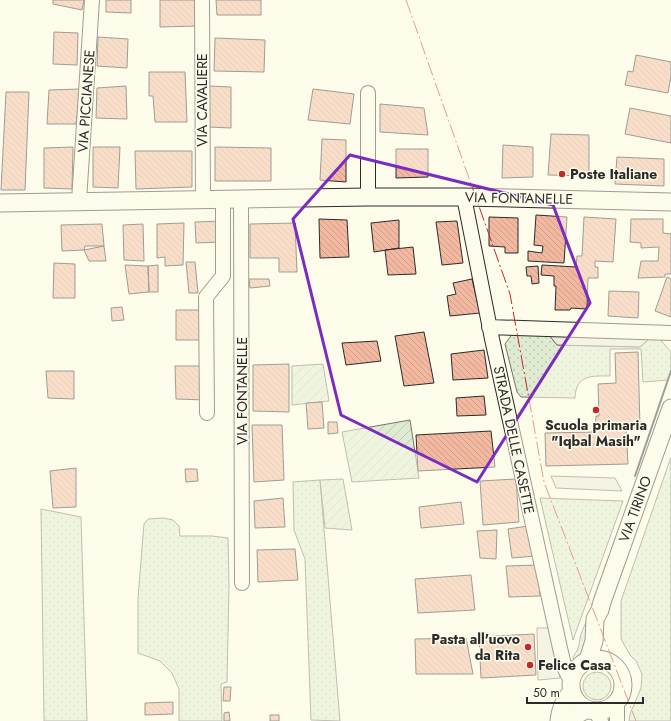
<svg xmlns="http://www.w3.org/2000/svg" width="671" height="721" viewBox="0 0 671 721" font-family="Jost,sans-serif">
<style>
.grass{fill:url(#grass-dots);stroke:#74746e}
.garden{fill:url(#garden-furrows);stroke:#74746e}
.parking{fill:#eceadb;stroke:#74746e}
.building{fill:url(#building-back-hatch);stroke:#2b2b2b}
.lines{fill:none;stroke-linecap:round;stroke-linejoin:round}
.minor-casing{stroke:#2b2b2b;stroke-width:16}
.tertiary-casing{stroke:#2b2b2b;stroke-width:19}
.minor{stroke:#fdfbea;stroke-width:14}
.tertiary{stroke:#fdfbea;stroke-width:17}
.wall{stroke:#2b2b2b;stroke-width:2}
.power{stroke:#c62828;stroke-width:1;stroke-dasharray:14 3 2 3;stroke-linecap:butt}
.marked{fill:none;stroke:#7b2cbf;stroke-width:3;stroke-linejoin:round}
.poi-dot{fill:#c62828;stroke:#fdfbea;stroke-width:1.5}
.labels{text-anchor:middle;stroke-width:3;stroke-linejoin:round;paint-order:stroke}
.street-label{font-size:14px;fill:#2b2b2b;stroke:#fdfbea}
.poi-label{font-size:14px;font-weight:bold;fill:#2b2b2b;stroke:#fdfbea;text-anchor:start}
</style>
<defs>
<pattern id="grass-dots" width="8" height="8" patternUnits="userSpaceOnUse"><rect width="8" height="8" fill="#deebd1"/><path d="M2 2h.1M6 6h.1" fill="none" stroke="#bfcab4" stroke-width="1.8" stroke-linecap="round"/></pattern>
<pattern id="garden-furrows" width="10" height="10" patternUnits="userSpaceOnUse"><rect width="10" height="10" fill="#deebd1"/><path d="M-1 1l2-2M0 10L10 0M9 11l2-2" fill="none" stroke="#bfcab4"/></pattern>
<pattern id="building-back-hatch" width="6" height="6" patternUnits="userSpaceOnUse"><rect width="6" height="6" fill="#f2b8a0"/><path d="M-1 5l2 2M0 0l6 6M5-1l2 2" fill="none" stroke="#d09e8a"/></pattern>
</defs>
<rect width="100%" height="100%" fill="#fdfbea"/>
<path class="grass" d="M513 333 548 334 557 345 640 347 651 337 659 338 671 352V371L668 380 643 382 641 349H610V376C592 376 576 374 575 398L521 397 517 392 505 344Z
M671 457V721H629L630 714 641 688 642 674 636 661 630 655 621 639V601Z
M320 480 340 721 311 720 305 559 294 530 293 482Z
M540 498 623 501 573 640Z
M41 509 81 517 87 721H44Z
M163 518 173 520 179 526 180 536H212L228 538 229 586 227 682 221 684 222 721H179V689L172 673 160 661 138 653V598L144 524 148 519Z
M591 610 585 650 574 660 573 657 578 649 581 634Z
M583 686a14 14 0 1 1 28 0a14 14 0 1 1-28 0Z"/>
<path class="garden" d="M323 364 329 401 292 405V366Z
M410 420 419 478 352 482 342 432Z
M343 479 352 530 325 528 320 480Z"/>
<path class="parking" d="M548 334 651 337 640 347 557 345Z
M551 476 615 478 622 491 556 488Z
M537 628H550L560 678 538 680Z"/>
<path class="building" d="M53 0H84L82 10 53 4Z
M106 0H131V13L106 12Z
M160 0H197L198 26 160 27Z
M216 0H261V15H217Z
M54 32 78 33 77 65 53 64Z
M98 37 128 39 127 68 97 66Z
M215 38 265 40 264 72 214 71Z
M636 55 671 62V76L668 93 625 85 628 71 633 72Z
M149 72H185L187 122H155L153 96H149Z
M126 86 127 119 96 118 97 88Z
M209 86 231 87V128L209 127Z
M80 89 76 124H47L49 90Z
M313 89 354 94 350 124 308 120Z
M6 92H29L25 190H1Z
M380 104 424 108 428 135 380 132Z
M630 108 671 116V143L625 134Z
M551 134 589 135V176L548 175Z
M322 139 346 140V182L320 180Z
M503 145 533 147V177L502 178Z
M73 147 72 189 44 188V148Z
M93 147H120L118 188 93 187Z
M215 147 271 148V181H215Z
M396 149H428V177L396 178Z
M135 151H192V187L136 189Z
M617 157 664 159V186L615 184Z
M536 215 567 217 564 263 528 261V251L542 253 543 246 534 245Z
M489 217 518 218V253H505V247L489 246Z
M584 217 616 219 613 262 595 261V267H598V278H588L587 309 571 308 570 310H555L556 286H554V276L541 275 542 265 576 267 577 256H582Z
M319 219 347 220 349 257 320 258Z
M631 219H663V233L671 234V274H665V277L638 278 641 261H658L659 247 641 248V243L630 242Z
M399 220V248L374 252 371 223Z
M221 221V242L196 243 195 222Z
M457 221 463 263 442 265 436 222Z
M184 223 183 265 165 266V257L157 258V224Z
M295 223 297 272H279V258H250V224Z
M102 224 104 246H85L84 250 62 251 61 225Z
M143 224 144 261 124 260 123 225Z
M104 246 106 261H89L84 250Z
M413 247 416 274 388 275 385 250Z
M186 262H195L198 293H189Z
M54 263 75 264V298H53Z
M125 265 148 266 149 292 129 294Z
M158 265V292H149L148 266Z
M538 266 539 283 532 284 531 276H527L526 267Z
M667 277 671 279V317L655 311Z
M249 279H269L270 286 250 288Z
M472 279 480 313 450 316 447 296 456 294 453 283Z
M609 291 639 292 638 318 608 316Z
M122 307 124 320 112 321 111 308Z
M176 310H203V340H176Z
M424 332 434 383 404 386 395 336Z
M377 341 381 361 346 365 342 343Z
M484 350 488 378 453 380 451 354Z
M638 352 640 427H626L628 464 546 466 545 433 595 432 596 416H599L598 384 616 383 615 353Z
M289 364V412L253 411V365Z
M175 366H204L205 400 176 399Z
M46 371H74V399L48 398Z
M484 396 486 415 457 416 456 398Z
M322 402 324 428 308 429 306 403Z
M328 422H337L338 433 328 434Z
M252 425H282L284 480 254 482Z
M491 431 495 467 418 471 416 435Z
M76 468V507L53 508 50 471Z
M185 469H197L198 481 186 482Z
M516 479 519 522 483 525 480 481Z
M283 498 285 527 255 528 254 501Z
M461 502 464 524 421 528 419 507Z
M528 526 535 556 512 558 508 529Z
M497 530 496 559 480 558 477 531Z
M295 549 298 580 258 582 257 550Z
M538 565 540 596 509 597 506 566Z
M471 575 475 610 418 613 415 579Z
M534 634 536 675 481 678 479 637Z
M466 638 473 674H416L415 639Z
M224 687H231L230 701H223Z
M173 702V714L145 715V703Z
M229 712 230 721H224V713Z
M270 715H279V721H270Z"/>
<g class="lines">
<defs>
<path id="minor" d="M202 0 203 200
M368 197V93
M464 197 492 339 560 648 565 669 571 681
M241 199 242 583
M79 201 92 0
M489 327 671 333
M207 413 206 297 223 276V200
M595 711 601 721
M617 721V701"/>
<path id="tertiary" d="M0 203 368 197H464L671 202
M571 685a26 26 0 1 1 52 0a26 26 0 1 1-52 0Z
M588 660 594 641 595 619 600 610 602 602 671 408
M559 721C560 709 564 700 572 691
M566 721 587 709"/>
</defs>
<use href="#minor" class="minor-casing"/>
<use href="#tertiary" class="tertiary-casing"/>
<use href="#minor" class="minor"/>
<use href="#tertiary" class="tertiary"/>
<path class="wall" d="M635 476 671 371"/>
<path class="power" d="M406 0 510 294 544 482 636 721"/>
</g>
<path d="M0 0H671V721H0ZM350 155 553 205 590 303 477 482 341 415 293 219Z" fill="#fdfbea" fill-opacity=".55" fill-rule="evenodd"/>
<path class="marked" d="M350 155 553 205 590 303 477 482 341 415 293 219Z"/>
<g class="poi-dot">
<circle cx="562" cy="174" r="4"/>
<circle cx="596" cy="410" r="4"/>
<circle cx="528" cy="647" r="4"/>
<circle cx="530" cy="665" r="4"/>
</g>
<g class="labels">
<g class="street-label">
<text transform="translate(202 100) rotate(-90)" y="5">VIA CAVALIERE</text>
<text transform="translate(86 101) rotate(-86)" y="5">VIA PICCIANESE</text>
<text transform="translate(519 198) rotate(1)" y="5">VIA FONTANELLE</text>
<text transform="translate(242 391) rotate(-90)" y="5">VIA FONTANELLE</text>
<text transform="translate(514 440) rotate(78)" y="5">STRADA DELLE CASETTE</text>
<text transform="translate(635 509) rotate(-70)" y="5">VIA TIRINO</text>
</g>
<g class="poi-label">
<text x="570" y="179">Poste Italiane</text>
<text x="596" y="430" text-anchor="middle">Scuola primaria<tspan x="596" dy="16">"Iqbal Masih"</tspan></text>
<text x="520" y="644" text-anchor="end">Pasta all'uovo<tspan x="520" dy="16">da Rita</tspan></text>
<text x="538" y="670">Felice Casa</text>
</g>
</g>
<path d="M527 697v6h116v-6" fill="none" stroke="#2b2b2b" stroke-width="2"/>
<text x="533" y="697" font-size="12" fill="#2b2b2b" stroke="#fdfbea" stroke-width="3" paint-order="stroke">50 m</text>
</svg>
